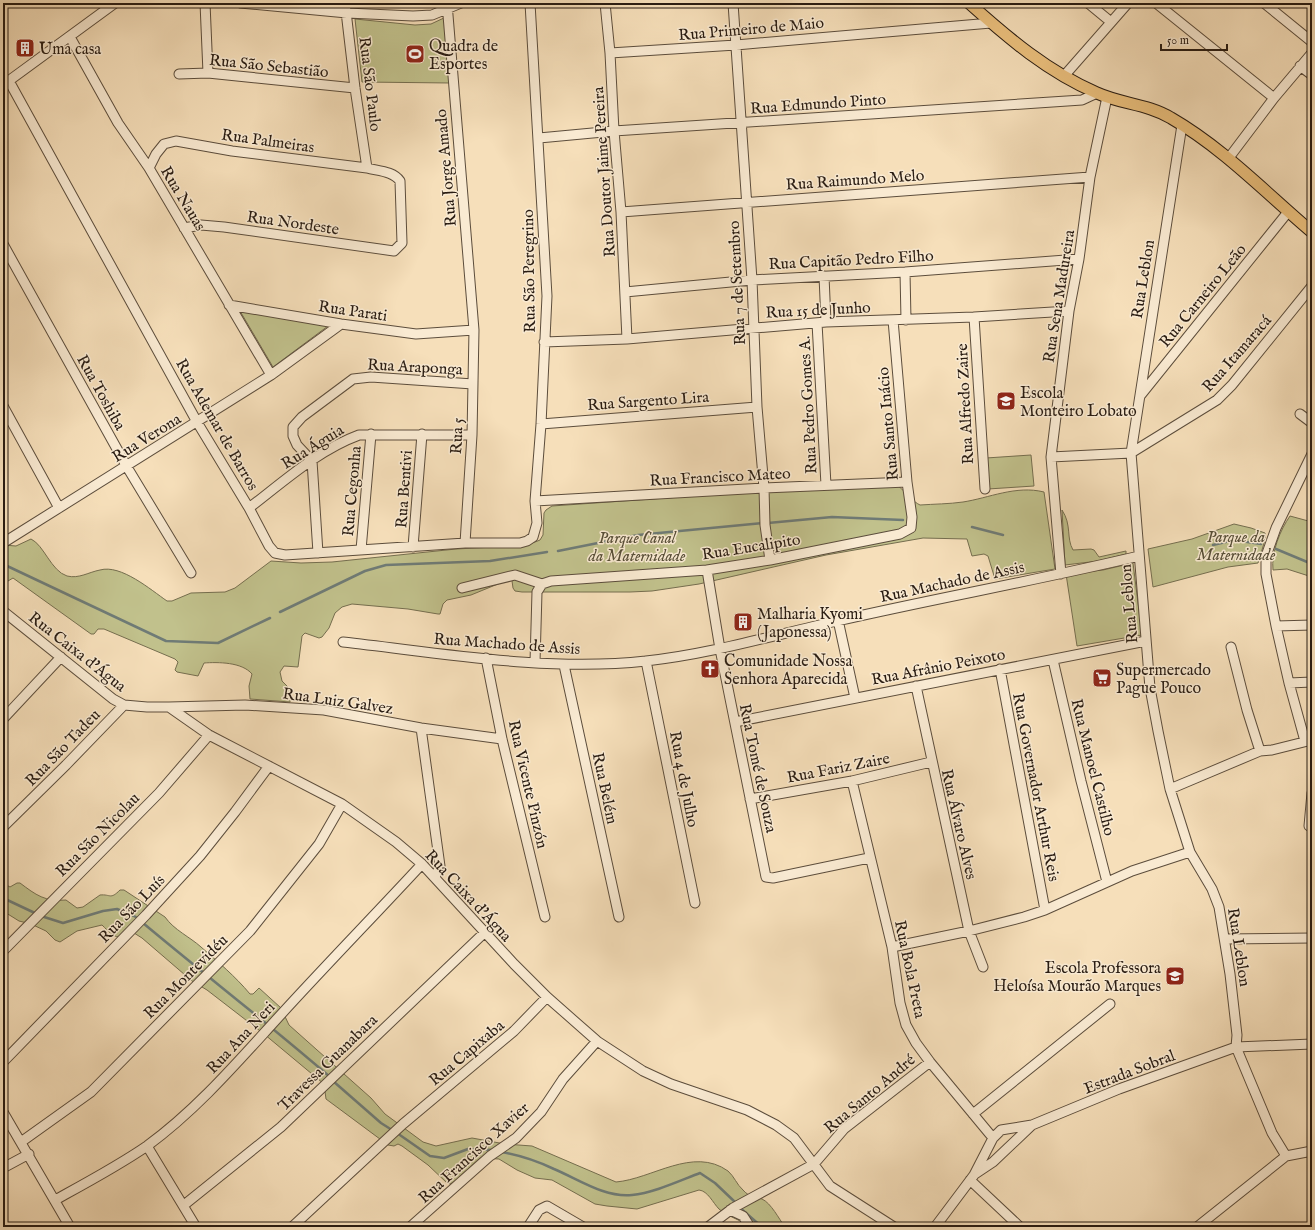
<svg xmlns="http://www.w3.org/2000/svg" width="1315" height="1230" viewBox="0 0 1315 1230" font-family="'IM FELL English',serif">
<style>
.green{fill:#c1c18c;stroke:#756e4f}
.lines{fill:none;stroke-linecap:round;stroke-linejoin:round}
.stream{stroke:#6f7b76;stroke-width:2.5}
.minor-casing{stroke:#5c4d3c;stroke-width:11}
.major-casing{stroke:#291c12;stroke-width:13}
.minor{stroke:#f9ead2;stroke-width:9}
.major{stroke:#ebc07d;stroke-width:11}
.labels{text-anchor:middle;stroke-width:3;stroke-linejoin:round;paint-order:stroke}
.street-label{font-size:16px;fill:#291c12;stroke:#f9ead2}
.poi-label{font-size:16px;fill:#291c12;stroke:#f9ead2;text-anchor:start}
.park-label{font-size:16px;font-style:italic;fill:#574e37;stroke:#f9ead2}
</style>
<rect width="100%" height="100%" fill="#f6dfba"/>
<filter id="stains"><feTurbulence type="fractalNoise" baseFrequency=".005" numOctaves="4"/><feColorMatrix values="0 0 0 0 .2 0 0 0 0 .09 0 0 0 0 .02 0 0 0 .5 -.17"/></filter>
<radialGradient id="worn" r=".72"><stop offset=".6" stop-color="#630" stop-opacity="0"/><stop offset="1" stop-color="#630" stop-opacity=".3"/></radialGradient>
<path class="green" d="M446 17 450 83 362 82 355 19 415 25 431 24Z
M240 311 328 326 273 367Z
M1031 455 1034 486 988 489 986 458Z
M898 486C905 491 913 502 920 505 934 504 949 504 963 502 989 498 1016 485 1044 492L1055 569 995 579 988 556 984 554 972 556 967 539 923 538 826 555 699 584 652 591 630 592H522L515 591 513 588 512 581 510 579 471 595 447 600 443 604 440 614H438L408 609 352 604 342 607 335 613 329 628 322 637 319 638 305 633 302 636 298 667 284 666 280 672 282 681 291 690 290 702 250 699 249 686 252 674C242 662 218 662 204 663L198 676 177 672 175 670 178 662 175 659 104 629H98L94 634H91L13 578 3 584V545L16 546 31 539C44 545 51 571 67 576 79 579 89 572 100 570 121 564 151 590 167 601H172L191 593 225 592 235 588 271 561 301 563 332 562 456 549 514 546 535 542 540 540 543 535 544 513 546 510 552 506 738 493Z
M1062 510C1072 525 1066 538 1073 550L1091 549 1094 550 1099 557 1126 551V554L1098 561 1065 565Z
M1290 516 1312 522V577L1287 569 1273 570C1271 553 1280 530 1290 516Z
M1234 524 1251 528 1265 533V540L1258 563 1228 567 1153 587 1148 549 1192 539Z
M1133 563 1142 635 1077 646 1066 574 1103 570Z
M3 883 10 887 17 883H20C36 895 45 902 66 900L77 908 83 907 100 895C111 894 110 900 120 890H124L165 917C174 930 190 937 201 947 218 962 235 976 250 994H253L259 988 281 1008 289 1025 371 1098 385 1114 423 1142 436 1146 472 1138 505 1144 532 1146 616 1182C652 1179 693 1146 728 1171 734 1176 737 1185 743 1190 749 1197 754 1196 762 1199 771 1203 779 1219 785 1227H749C740 1219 728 1217 719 1209 713 1203 708 1191 699 1190L637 1209 607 1206 595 1204 552 1180 535 1178 517 1170 499 1159 480 1158 454 1182 450 1184 447 1183 428 1165 402 1146 398 1144 394 1146 388 1145 326 1099 324 1084 264 1034 207 990 192 981 142 938 134 933C116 939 116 939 102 925L77 931 60 942 55 940 46 931 31 924 19 921 3 911Z"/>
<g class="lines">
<path class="stream" d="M768 523 832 517 903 520
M972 527 1003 535
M1213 545 1234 540 1261 544
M1276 549 1312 564
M558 551 638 535 763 523
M5 565 166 641 218 643 270 618
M280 612 365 571 386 565 490 561 547 552
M3 898 37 914
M41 916 63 923 103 911 117 909 134 916 139 919
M143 923C205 975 269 1024 330 1077
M333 1081 381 1123 392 1130
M397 1133 430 1156 444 1158 468 1149 494 1150
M501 1152C519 1155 537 1161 554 1169 578 1179 605 1198 632 1195 653 1193 679 1181 700 1173L715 1183 736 1203
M739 1207 762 1227"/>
<defs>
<path id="minor" d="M205 3 208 73
M240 3 347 13 413 16 432 15 461 3
M345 3 355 88 367 168
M447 3 474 330 472 435 465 543
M605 3 610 53 614 131 621 212 627 339
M733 3 752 280 757 407 764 488 765 525 770 560
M1088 3 1111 22
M1156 3 1274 98
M1264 3 1312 42
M70 37 118 123 149 168 271 375
M610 53 736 45 991 23
M1300 66 1312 75
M179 74 208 73 355 88
M1064 76 1128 3
M9 81 197 422 249 508 269 546 275 553 285 555 465 543H520L527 541 533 537 537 523 535 501 541 424 547 296 530 3
M3 85 115 3
M1182 125 1131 453 1150 688 1158 731 1170 789 1190 852 1212 889 1219 907 1230 974 1237 1035 1236 1047 1272 1133 1286 1156
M539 138 614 131 1082 100 1097 93
M1228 159 1274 98 1312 53
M149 168 156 154 164 144 176 141 232 151 367 168C378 171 393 171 400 181L402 243 394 251 224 227 201 225 184 228
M621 212 1090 177
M3 244 127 467 191 573
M905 272 906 320
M824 276 826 322
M625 292 752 280 905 272 1079 259
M229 305 341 324 416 334 474 330
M974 317 985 489
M817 323 826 485
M544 342 627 339 826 322 974 317 1069 311
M1140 396 1288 212
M3 406 59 508
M1300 414 1312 423
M541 424 757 407
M1051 457 1131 453 1217 400 1232 385 1312 286
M535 501 764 488 907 482
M249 508C283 482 318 450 359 435H472
M3 543 271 375 341 324
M413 547 422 434
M361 550 371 434
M318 553 312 461 297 445 293 436V427L302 417 353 379 371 377 473 384
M707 570 720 649 766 877 773 878 869 858
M1061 574 1051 457 1069 311 1079 259 1090 177 1107 97
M542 584 551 581 707 570 770 560 900 534 911 528 912 517 907 482 893 320
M462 588 515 575 542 584
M3 611 113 699 124 705 147 707H169L209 735 342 804 396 842 422 864 514 964 547 997 597 1041 643 1071 671 1084 747 1110 776 1125 794 1138 830 1186 894 1227
M838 620 855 698
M1276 626 1312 625
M343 642C442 653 547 672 646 661 711 654 774 635 837 621 937 598 1039 580 1139 556
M1231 647 1247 710 1260 751
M486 658 502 739 545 917
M1053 660 1081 781 1107 882
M646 661 695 903
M535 662 537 592 542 584
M564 665 619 917
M1000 669 1045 910
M1289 683 1312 682
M916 686 969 931 983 967
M169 707 245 705 324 710 421 728 502 739
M3 719 61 657
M735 722 1146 641
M421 728 440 866 435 877
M1305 741 1289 683 1276 626 1266 574V556L1276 528 1312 454
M852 781 892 947 900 1003 906 1025 916 1043 930 1062 993 1138
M1170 789 1260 751 1272 750 1312 740
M750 799 852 781 931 762
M1309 826 1312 793
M3 827 66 765 124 705
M1225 939 1312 938
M892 947 969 931 1024 917 1045 910 1132 871 1190 852
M3 951 159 793 209 735
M3 1062 146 915 200 856 235 812 269 766
M3 1112 70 1227
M973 1114 1110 1004
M21 1142 91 1092 250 931 319 844 342 804
M147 1146 196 1227
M3 1168 29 1154
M975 1174 993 1162 1032 1125
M970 1180 1020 1227
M55 1200C86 1183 118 1166 147 1146 195 1111 235 1065 275 1021 323 968 373 917 422 864
M184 1205 281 1127 484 933
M730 1210 743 1216 750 1227
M292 1227 403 1124 514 1031 547 997
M410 1227 490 1156 516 1138 541 1112 563 1079 597 1041
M528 1227 539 1210 547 1206 583 1227
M708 1227 733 1208 814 1164 844 1129 930 1062
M935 1227 974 1175 993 1138 1001 1130 1032 1125 1119 1089 1236 1047 1312 1044
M1197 1227 1286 1156 1312 1151"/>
<path id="major" d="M969 3C1008 38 1048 72 1097 93 1121 104 1148 104 1171 118 1223 148 1266 193 1312 232"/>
</defs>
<use href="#minor" class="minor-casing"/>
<use href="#major" class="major-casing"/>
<use href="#minor" class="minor"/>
<use href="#major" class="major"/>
</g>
<defs>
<symbol id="building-square" viewBox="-11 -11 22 22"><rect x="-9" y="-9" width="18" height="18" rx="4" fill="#8f2418" stroke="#f9ead2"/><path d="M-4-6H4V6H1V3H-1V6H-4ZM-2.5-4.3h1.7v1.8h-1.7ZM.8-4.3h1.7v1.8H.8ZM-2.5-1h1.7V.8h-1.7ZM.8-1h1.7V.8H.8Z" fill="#fff"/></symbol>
<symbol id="stadium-square" viewBox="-11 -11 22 22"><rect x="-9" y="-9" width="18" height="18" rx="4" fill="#8f2418" stroke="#f9ead2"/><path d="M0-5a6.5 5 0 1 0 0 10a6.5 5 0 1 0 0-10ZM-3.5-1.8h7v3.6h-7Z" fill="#fff"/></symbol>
<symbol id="school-square" viewBox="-11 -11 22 22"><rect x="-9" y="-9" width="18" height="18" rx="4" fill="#8f2418" stroke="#f9ead2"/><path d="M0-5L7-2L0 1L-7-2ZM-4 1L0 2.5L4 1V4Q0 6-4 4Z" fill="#fff"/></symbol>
<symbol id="church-square" viewBox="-11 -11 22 22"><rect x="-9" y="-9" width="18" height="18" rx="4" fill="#8f2418" stroke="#f9ead2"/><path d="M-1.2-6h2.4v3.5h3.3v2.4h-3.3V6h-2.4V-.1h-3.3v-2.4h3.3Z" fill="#fff"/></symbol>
<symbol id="supermarket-square" viewBox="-11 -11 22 22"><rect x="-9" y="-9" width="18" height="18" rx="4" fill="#8f2418" stroke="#f9ead2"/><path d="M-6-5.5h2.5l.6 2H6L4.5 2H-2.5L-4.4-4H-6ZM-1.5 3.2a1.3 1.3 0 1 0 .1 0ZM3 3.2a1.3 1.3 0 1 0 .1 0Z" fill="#fff"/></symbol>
</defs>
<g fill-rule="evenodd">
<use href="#building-square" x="14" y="37" width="22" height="22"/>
<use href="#stadium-square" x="404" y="43" width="22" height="22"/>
<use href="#school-square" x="995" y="390" width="22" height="22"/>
<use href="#building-square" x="732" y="611" width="22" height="22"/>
<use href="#church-square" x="699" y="658" width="22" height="22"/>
<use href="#supermarket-square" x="1091" y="667" width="22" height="22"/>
<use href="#school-square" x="1164" y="965" width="22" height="22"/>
</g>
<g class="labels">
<g class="street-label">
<text transform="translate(751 28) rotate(-5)" y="6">Rua Primeiro de Maio</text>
<text transform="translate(269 65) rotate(6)" y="6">Rua São Sebastião</text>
<text transform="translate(371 84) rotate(83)" y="6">Rua São Paulo</text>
<text transform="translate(818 103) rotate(-4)" y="6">Rua Edmundo Pinto</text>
<text transform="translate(268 140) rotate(8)" y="6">Rua Palmeiras</text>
<text transform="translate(445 168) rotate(-95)" y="6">Rua Jorge Amado</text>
<text transform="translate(603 172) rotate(-94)" y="6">Rua Doutor Jaime Pereira</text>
<text transform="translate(855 179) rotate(-4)" y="6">Rua Raimundo Melo</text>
<text transform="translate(184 198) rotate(59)" y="6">Rua Nauas</text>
<text transform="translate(293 222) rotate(8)" y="6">Rua Nordeste</text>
<text transform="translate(851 259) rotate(-3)" y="6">Rua Capitão Pedro Filho</text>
<text transform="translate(528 271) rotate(-91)" y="6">Rua São Peregrino</text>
<text transform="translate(1142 279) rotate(-81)" y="6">Rua Leblon</text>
<text transform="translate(736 283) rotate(-93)" y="6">Rua 7 de Setembro</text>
<text transform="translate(1202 295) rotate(-51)" y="6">Rua Carneiro Leão</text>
<text transform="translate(1058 296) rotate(-81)" y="6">Rua Sena Madureira</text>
<text transform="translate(818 309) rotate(-3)" y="6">Rua 15 de Junho</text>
<text transform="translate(353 310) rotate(8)" y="6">Rua Parati</text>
<text transform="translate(1236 353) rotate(-49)" y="6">Rua Itamaracá</text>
<text transform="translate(415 366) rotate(3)" y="6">Rua Araponga</text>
<text transform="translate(102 392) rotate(61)" y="6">Rua Toshiba</text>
<text transform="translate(648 400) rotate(-4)" y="6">Rua Sargento Lira</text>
<text transform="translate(964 404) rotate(-93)" y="6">Rua Alfredo Zaire</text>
<text transform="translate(807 405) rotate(-93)" y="6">Rua Pedro Gomes A.</text>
<text transform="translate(218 424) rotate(60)" y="6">Rua Ademar de Barros</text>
<text transform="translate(887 424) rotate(-95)" y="6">Rua Santo Inácio</text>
<text transform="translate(456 436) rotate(-87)" y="6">Rua 5</text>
<text transform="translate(146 437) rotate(-32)" y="6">Rua Verona</text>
<text transform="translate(312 446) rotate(-32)" y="6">Rua Águia</text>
<text transform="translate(720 476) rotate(-3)" y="6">Rua Francisco Mateo</text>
<text transform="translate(403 489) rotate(-86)" y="6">Rua Bentivi</text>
<text transform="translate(351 491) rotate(-85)" y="6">Rua Cegonha</text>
<text transform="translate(751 546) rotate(-9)" y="6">Rua Eucalipito</text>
<text transform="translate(952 581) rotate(-12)" y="6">Rua Machado de Assis</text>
<text transform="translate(1128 604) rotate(-95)" y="6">Rua Leblon</text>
<text transform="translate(507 643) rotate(4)" y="6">Rua Machado de Assis</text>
<text transform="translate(78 651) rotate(38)" y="6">Rua Caixa d'Água</text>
<text transform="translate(938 666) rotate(-11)" y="6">Rua Afrânio Peixoto</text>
<text transform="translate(338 700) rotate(8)" y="6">Rua Luiz Galvez</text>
<text transform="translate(62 747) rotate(-46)" y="6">Rua São Tadeu</text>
<text transform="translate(838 767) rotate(-11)" y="6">Rua Fariz Zaire</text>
<text transform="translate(1094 767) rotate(76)" y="6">Rua Manoel Castilho</text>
<text transform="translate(759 768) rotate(78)" y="6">Rua Tomé de Souza</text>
<text transform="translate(685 779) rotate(79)" y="6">Rua 4 de Julho</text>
<text transform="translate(529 784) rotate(77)" y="6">Rua Vicente Pinzón</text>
<text transform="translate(1037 787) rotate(79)" y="6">Rua Governador Arthur Reis</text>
<text transform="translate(606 788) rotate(78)" y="6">Rua Belém</text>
<text transform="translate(960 824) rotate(77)" y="6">Rua Álvaro Alves</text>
<text transform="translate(97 834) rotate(-45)" y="6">Rua São Nicolau</text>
<text transform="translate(469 895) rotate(47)" y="6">Rua Caixa d'Água</text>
<text transform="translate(131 908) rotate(-46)" y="6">Rua São Luís</text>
<text transform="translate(1240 947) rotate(81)" y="6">Rua Leblon</text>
<text transform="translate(911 969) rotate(78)" y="6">Rua Bola Preta</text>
<text transform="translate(185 976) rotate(-45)" y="6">Rua Montevidéu</text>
<text transform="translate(240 1037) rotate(-47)" y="6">Rua Ana Neri</text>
<text transform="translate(466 1052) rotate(-40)" y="6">Rua Capixaba</text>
<text transform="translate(327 1062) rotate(-44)" y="6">Travessa Guanabara</text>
<text transform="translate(1129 1071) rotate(-21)" y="6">Estrada Sobral</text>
<text transform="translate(869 1093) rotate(-40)" y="6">Rua Santo André</text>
<text transform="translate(473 1152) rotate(-42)" y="6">Rua Francisco Xavier</text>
</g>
<g class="poi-label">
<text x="429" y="51">Quadra de<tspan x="429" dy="18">Esportes</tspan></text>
<text x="39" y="54">Uma casa</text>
<text x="1020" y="398">Escola<tspan x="1020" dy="18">Monteiro Lobato</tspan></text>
<text x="757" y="619">Malharia Kyomi<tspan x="757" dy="18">(Japonessa)</tspan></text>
<text x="724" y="666">Comunidade Nossa<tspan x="724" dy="18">Senhora Aparecida</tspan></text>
<text x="1116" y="675">Supermercado<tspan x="1116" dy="18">Pague Pouco</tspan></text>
<text x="1161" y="973" text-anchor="end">Escola Professora<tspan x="1161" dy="18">Heloísa Mourão Marques</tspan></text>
</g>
<g class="park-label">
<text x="1236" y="542">Parque da<tspan x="1236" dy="18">Maternidade</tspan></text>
<text x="637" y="543">Parque Canal<tspan x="637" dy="18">da Maternidade</tspan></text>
</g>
</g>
<rect width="1315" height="1230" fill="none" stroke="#f6dfba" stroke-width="16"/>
<rect x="4" y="4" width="1307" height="1222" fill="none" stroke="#291c12" stroke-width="2"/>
<rect x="8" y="8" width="1299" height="1214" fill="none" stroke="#291c12"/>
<path d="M1161 44v6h66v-6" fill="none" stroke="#291c12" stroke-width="2"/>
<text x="1167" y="44" font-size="12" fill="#291c12" stroke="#f9ead2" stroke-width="3" paint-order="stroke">50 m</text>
<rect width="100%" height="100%" filter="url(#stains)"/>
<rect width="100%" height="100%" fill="url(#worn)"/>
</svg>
